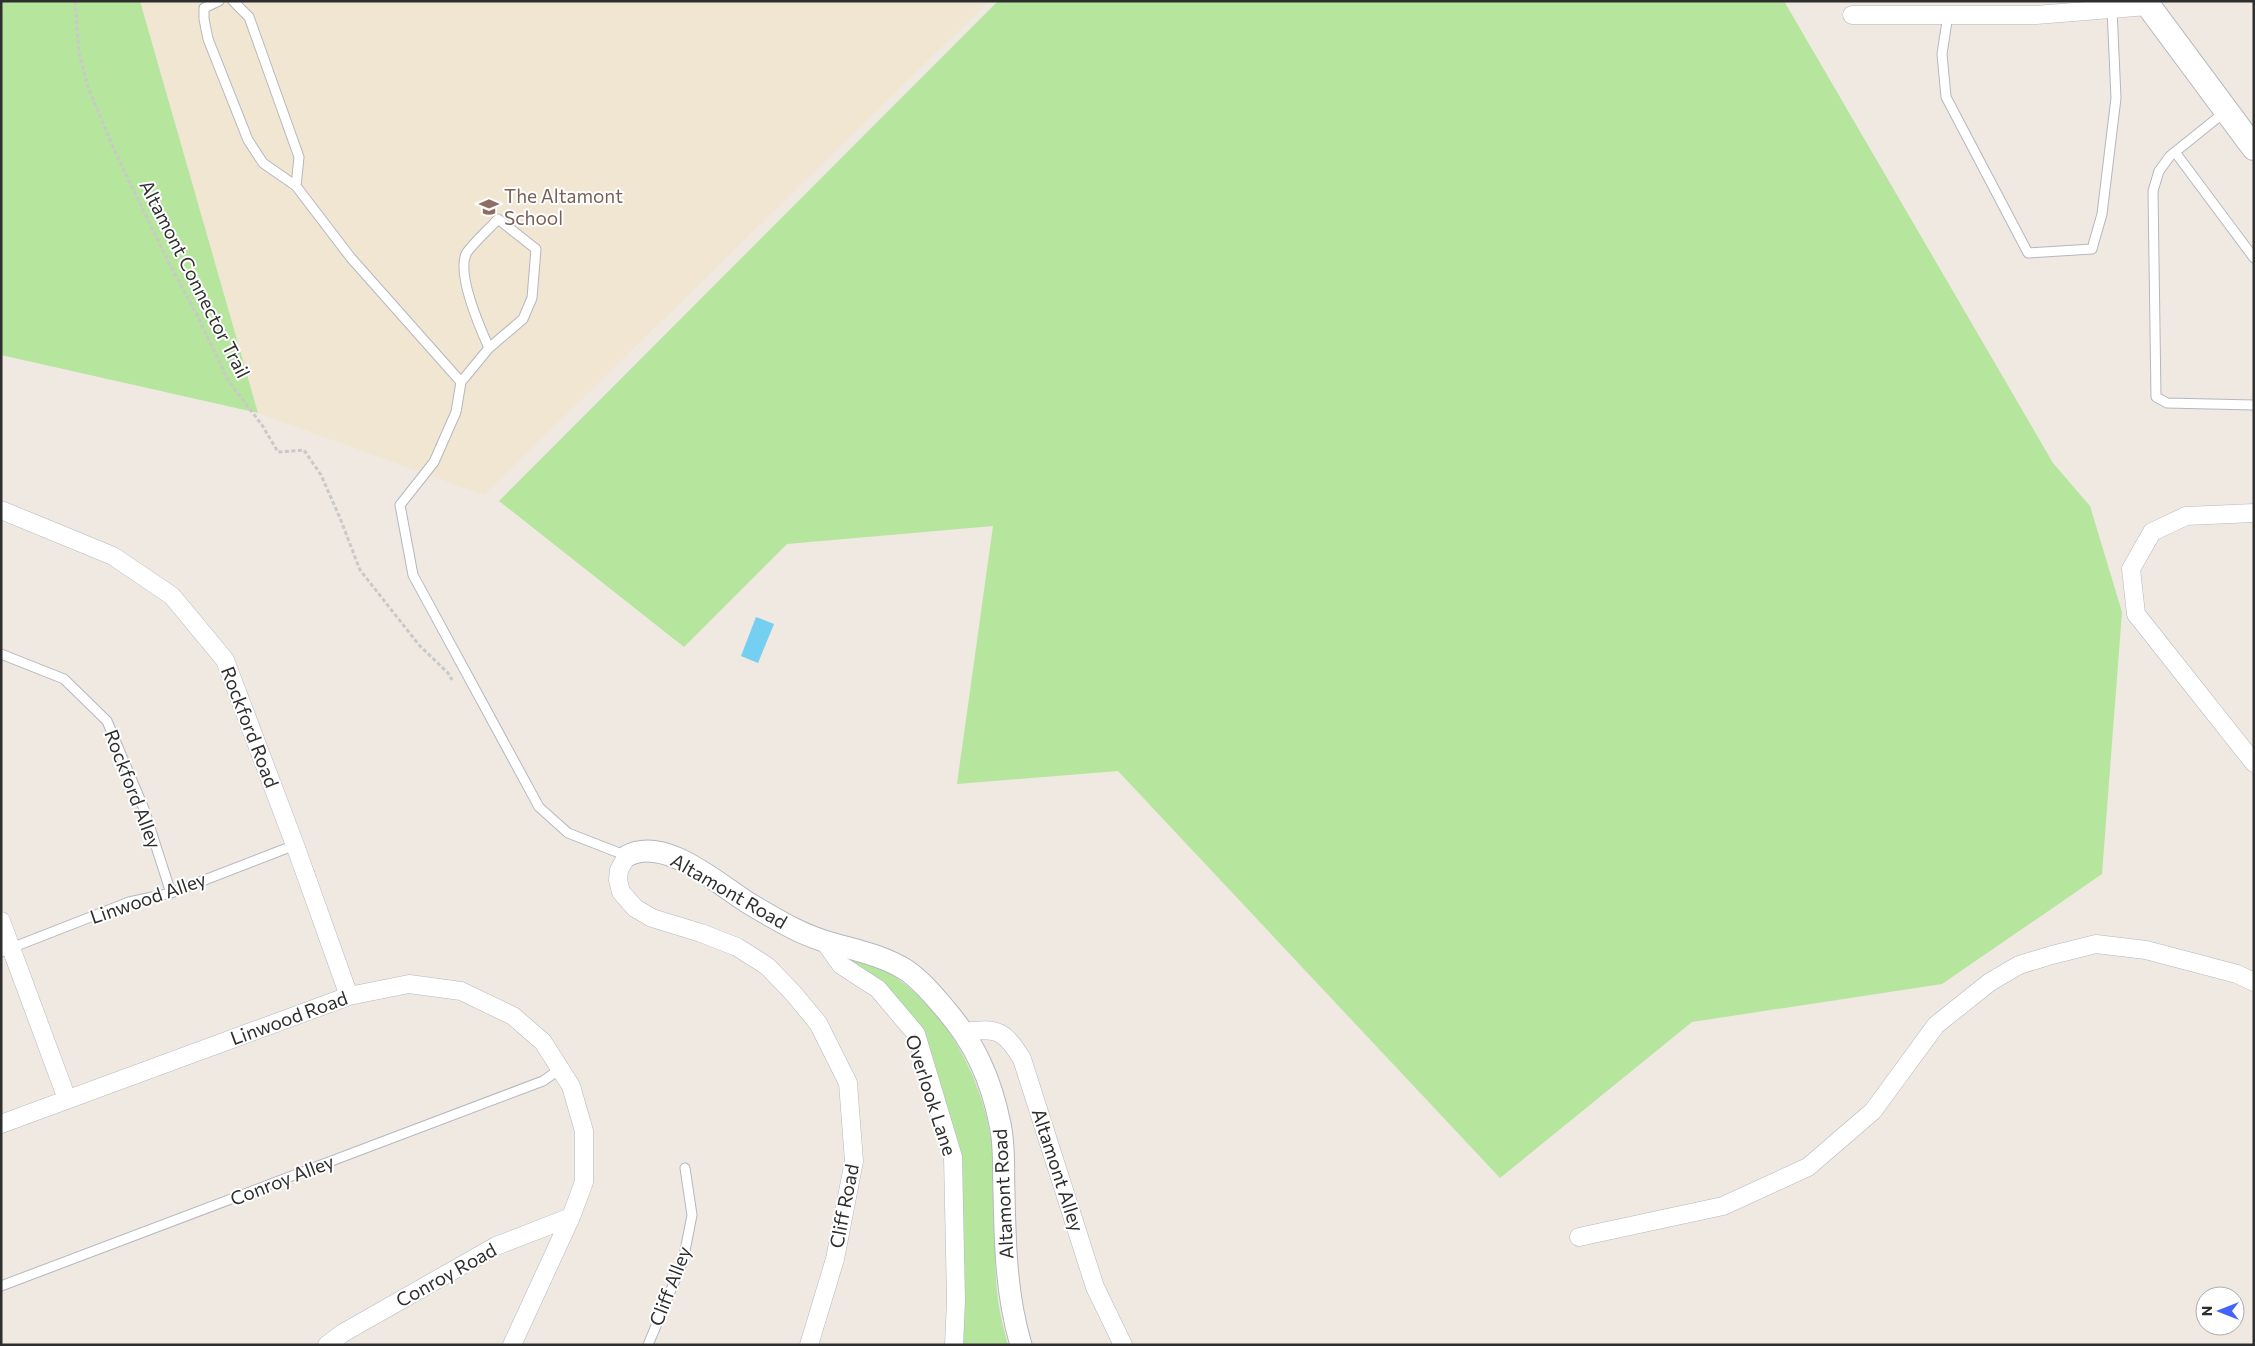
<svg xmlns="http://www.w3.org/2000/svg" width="2255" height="1346" viewBox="0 0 2255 1346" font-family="Commissioner,sans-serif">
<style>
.education{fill:#f0e6d1}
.green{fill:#b6e59e}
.water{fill:#75cff0}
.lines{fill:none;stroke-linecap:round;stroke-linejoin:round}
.service-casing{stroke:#b4b7c1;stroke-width:11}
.minor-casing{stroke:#b4b7c1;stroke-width:19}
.tertiary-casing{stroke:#b4b7c1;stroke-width:23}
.secondary-casing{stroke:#b4b7c1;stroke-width:26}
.path{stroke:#c9c9c9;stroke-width:3;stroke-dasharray:4 2.5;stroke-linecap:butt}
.service{stroke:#fff;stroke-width:9}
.minor{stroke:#fff;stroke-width:18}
.tertiary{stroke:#fff;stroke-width:21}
.secondary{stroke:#fff;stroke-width:24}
.labels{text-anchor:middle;stroke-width:4;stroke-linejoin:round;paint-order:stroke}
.education-label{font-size:19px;fill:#785e54;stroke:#fff;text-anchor:start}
.street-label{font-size:19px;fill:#2e2e2e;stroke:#fff}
</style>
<rect width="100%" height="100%" fill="#efe9e1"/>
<path class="education" d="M140 1H989L484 495 258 413Z"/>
<path class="green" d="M1 1H140L258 413 1 355Z
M998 1H1784L2053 463 2090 506 2122 612 2102 874 1942 984 1692 1022 1500 1178 1118 771 957 784 993 526 787 544 684 647 499 501Z
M850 957C862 961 875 964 886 971 942 1005 978 1069 990 1133 1000 1188 991 1245 998 1300 1000 1315 1004 1330 1008 1345H961L962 1215 933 1061 850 963Z"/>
<path class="water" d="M756 617 774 624 758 663 741 656Z"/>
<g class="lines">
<defs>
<path id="service" d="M219 1 204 8V19L208 39 248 140 263 163 296 186 351 258 461 382 456 412 434 462 400 505 413 575 539 807 568 833 627 856
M233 1 249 17 299 157 296 186
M1948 15 1942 54 1946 97 2028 253 2092 249 2102 214 2116 98 2112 9
M2226 111 2170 156 2159 171 2153 191 2156 397 2167 403 2254 405
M2175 152 2254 258
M461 382 489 348C480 328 457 275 466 254 470 246 491 227 498 219L536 249 532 298 523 319 489 348
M1 654 64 679 107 721 144 809 171 893
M1 952 129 902 171 893 295 845
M1 1286 543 1081 560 1069
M648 1345 683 1261 692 1215 685 1168"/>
<path id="minor" d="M1852 15H2036L2148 6
M1 510 113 556 172 596 225 660 295 845 349 996
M2254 513 2186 516 2152 532 2131 569 2136 614 2254 763
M627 856 619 870 618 880 621 892 635 908 652 918 701 933 737 947 767 966 793 993 818 1023 848 1083 854 1161 835 1259 809 1345
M1 921 67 1099
M824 941 841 965 878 989 916 1034 953 1157 956 1300 954 1345
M965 1032C997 1027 1005 1031 1022 1059L1095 1287 1123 1345
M1 1124 349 996 409 984 461 991 513 1016 543 1042 571 1086 584 1131V1182L571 1217 512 1345
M1579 1237 1723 1206 1808 1167 1873 1111 1936 1025 1990 982 2019 965 2052 955 2096 944 2146 950 2237 974 2254 982
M327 1345 343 1333 496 1246 571 1217"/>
<path id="tertiary" d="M627 856C665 835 719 885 750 904 774 918 798 933 824 941 853 950 880 954 906 970 921 980 934 996 946 1010 975 1044 991 1079 1000 1124 1005 1146 1003 1169 1004 1192 1005 1243 1006 1295 1021 1345"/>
<path id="secondary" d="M2145 1 2254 148"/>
</defs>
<use href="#service" class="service-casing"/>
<use href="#minor" class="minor-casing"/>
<use href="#tertiary" class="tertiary-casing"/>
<use href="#secondary" class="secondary-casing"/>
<path class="path" d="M75 1 79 53 88 88 117 156 168 261 197 315 229 382 262 425 278 452 304 450 321 475 340 518 360 570 419 645 448 673 452 680"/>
<use href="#service" class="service"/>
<use href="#minor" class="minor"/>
<use href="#tertiary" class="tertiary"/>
<use href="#secondary" class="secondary"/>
</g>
<defs>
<symbol id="school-bare" viewBox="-9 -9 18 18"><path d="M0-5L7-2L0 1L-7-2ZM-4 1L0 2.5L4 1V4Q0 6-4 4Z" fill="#8d6e63" stroke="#fff" stroke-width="2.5" paint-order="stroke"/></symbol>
</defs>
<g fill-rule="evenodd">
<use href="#school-bare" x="475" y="193" width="28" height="28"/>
</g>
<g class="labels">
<g class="education-label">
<text x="504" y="203">The Altamont<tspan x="504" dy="22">School</tspan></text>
</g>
<g class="street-label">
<text transform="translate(195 279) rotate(63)" y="7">Altamont Connector Trail</text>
<text transform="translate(250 727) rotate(69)" y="7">Rockford Road</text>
<text transform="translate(133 789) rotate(69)" y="7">Rockford Alley</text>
<text transform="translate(729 891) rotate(30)" y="7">Altamont Road</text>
<text transform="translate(148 898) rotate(-19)" y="7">Linwood Alley</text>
<text transform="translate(289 1018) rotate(-20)" y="7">Linwood Road</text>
<text transform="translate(931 1095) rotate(72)" y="7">Overlook Lane</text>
<text transform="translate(1058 1170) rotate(72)" y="7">Altamont Alley</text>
<text transform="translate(282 1180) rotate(-21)" y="7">Conroy Alley</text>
<text transform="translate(1003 1194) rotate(-93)" y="7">Altamont Road</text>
<text transform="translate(844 1206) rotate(-79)" y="7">Cliff Road</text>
<text transform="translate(446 1275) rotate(-29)" y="7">Conroy Road</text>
<text transform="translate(670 1286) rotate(-69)" y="7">Cliff Alley</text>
</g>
</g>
<rect width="2255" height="1346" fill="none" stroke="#2e2e2e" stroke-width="5"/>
<g transform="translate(2220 1311) rotate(270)"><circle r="24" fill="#ffffff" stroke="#ababab"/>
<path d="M0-4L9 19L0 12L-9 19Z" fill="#4264fb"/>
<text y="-8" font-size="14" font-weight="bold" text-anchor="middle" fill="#2e2e2e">N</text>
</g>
</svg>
